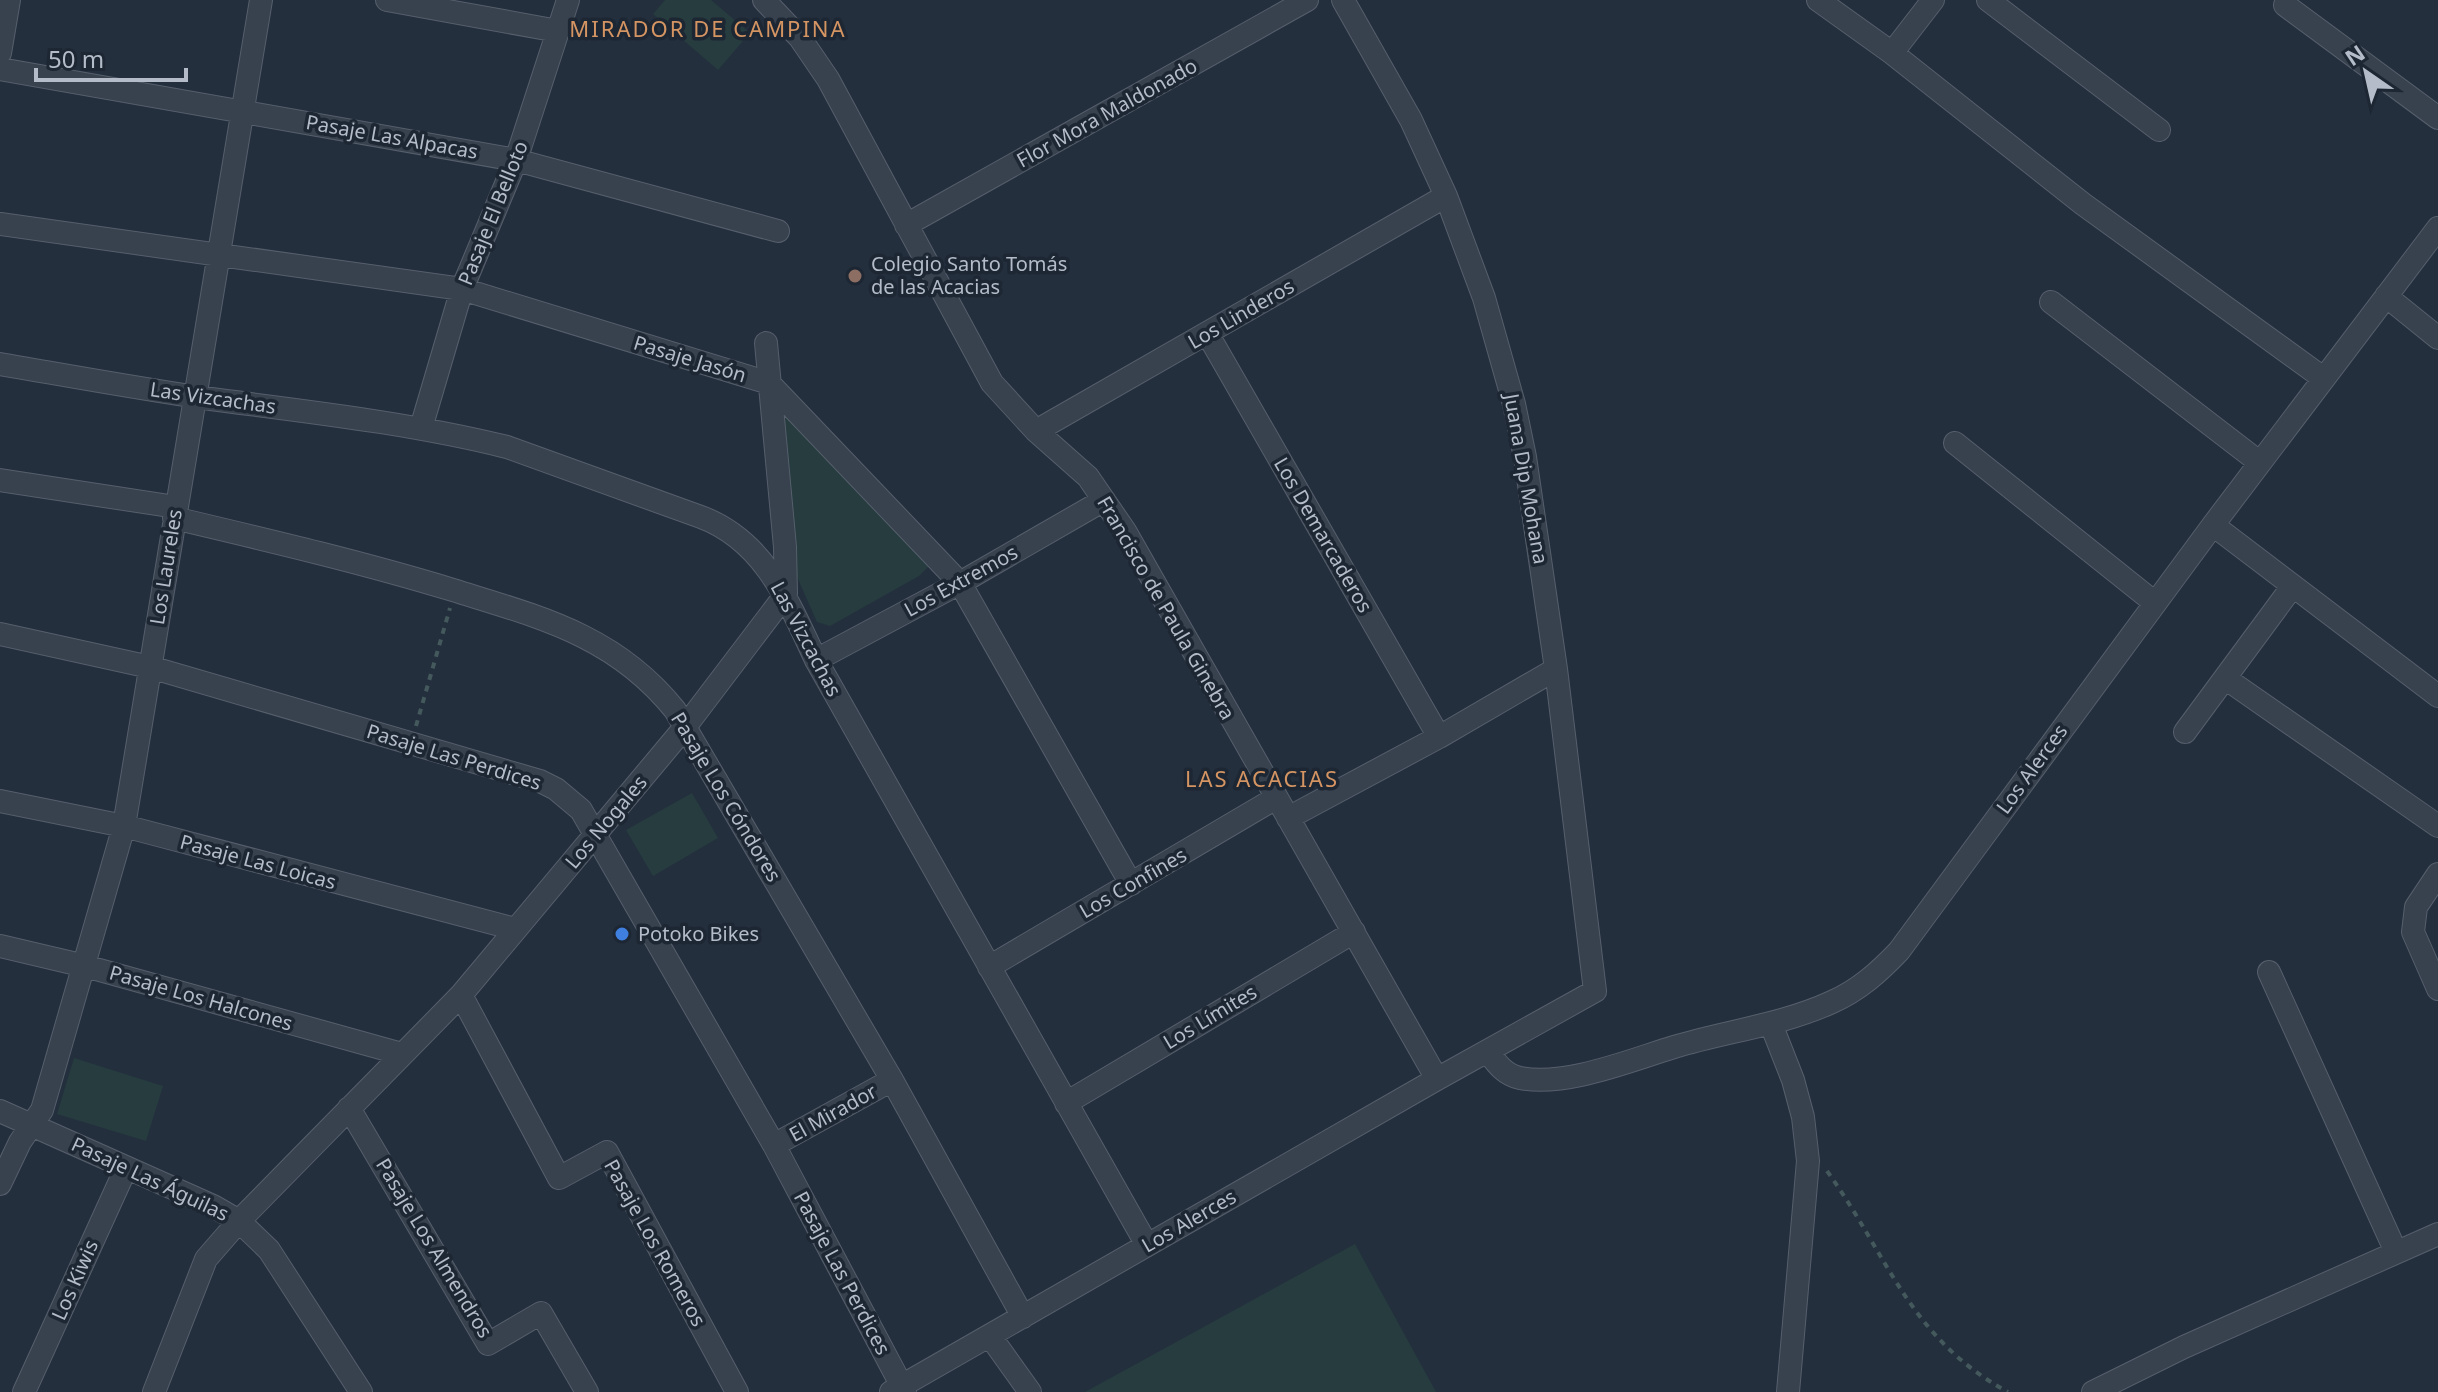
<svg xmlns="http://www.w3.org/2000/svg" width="2438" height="1392" viewBox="0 0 2438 1392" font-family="'Noto Sans',sans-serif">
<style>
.green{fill:#263c3f}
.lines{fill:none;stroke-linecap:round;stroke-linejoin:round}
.minor-casing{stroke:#565f6c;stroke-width:24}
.path{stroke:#44595c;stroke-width:4;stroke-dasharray:6 6;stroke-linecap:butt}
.minor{stroke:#38414e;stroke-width:22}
.education-dot{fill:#8d6e63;stroke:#1d2633;stroke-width:3}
.shop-dot{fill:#3f7fe0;stroke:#1d2633;stroke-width:3}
.labels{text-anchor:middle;stroke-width:7;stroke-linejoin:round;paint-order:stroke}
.street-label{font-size:20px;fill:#b4bcc9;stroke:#1d2633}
.poi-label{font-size:20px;fill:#b4bcc9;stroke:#1d2633;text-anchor:start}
.neighbourhood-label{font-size:22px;letter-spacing:2px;fill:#d59563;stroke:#1d2633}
</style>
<rect width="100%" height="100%" fill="#242f3e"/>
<path class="green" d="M665 0H711L750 33 718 70 653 14Z
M783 409 931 564 919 576 830 626 817 622 797 577Z
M692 793 718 838 653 876 626 830Z
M74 1058 163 1086 146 1141 57 1114Z
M1355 1244 1436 1392H1085Z"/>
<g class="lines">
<defs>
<path id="minor" d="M387 0 558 31
M764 0 800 38 828 79 992 383 1036 431 1088 477 1125 531 1437 1079
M1818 0 1892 53 2083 204 2323 378
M1988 0 2159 130
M2285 5 2438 118
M0 53 9 0
M1892 53 1933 0
M0 69 516 160 778 231
M0 224 462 289 769 383 960 583 1131 884
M906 225 1307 0
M2386 296 2438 338
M2051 302 2259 462
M1207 333 1439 737
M0 364C70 376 141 389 211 399 310 412 410 423 507 447L701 517C765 541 789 603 816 660L1147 1245
M421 428 462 289 516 160 568 0
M1036 431 1446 196
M1955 443 2155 603
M0 480 176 507
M174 518C267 540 361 562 453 590 539 617 615 635 675 710L892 1080 1023 1317
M2213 525 2438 696
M0 634 150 667 540 781 556 789 581 810 774 1145 905 1392
M816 660 960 583 1104 500
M2225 678 2438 826
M2185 732 2292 587
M0 801 124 826 515 929
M1288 818 1439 737 1556 669
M2438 874 2416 907 2413 932 2438 989
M0 946 85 966 402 1054
M989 967 1276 798
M2269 972 2396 1252
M461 995 559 1178 607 1152 737 1392
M1771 1024 1793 1080 1803 1117 1808 1161 1788 1392
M1488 1052C1497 1064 1505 1075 1520 1078 1566 1087 1631 1060 1674 1047 1727 1031 1782 1025 1832 1002 1859 990 1879 972 1899 951L2213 525 2438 228
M1066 1103 1354 932
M349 1108 488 1344 541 1313 587 1392
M0 1111 213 1206 239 1221 269 1250 361 1392
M774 1145 892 1080
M0 1184 20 1142 42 1110 124 826 261 0
M990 1336 1030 1392
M24 1392 126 1168
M154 1392 206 1259 239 1221 461 995 685 727 786 594 785 547 766 343
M891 1392 1437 1079 1595 991 1556 669 1525 457 1514 404 1484 298 1446 196 1411 120 1343 0
M2093 1392 2184 1347 2438 1234"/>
</defs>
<use href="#minor" class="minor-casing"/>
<path class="path" d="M416 726 450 608
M1827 1171C1889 1257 1909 1338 2008 1392"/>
<use href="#minor" class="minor"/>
</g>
<circle class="education-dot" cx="855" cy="276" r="8"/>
<circle class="shop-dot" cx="622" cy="934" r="8"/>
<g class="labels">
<g class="street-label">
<text transform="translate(1107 113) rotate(-29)" y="7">Flor Mora Maldonado</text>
<text transform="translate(392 137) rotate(10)" y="7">Pasaje Las Alpacas</text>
<text transform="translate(493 213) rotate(-68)" y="7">Pasaje El Belloto</text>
<text transform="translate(1241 314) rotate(-30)" y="7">Los Linderos</text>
<text transform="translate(690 359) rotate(17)" y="7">Pasaje Jasón</text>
<text transform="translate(213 398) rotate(8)" y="7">Las Vizcachas</text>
<text transform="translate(1526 479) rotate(80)" y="7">Juana Dip Mohana</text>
<text transform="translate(1323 535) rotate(60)" y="7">Los Demarcaderos</text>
<text transform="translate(166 567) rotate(-81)" y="7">Los Laureles</text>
<text transform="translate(961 581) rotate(-29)" y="7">Los Extremos</text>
<text transform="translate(1166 608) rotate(60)" y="7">Francisco de Paula Ginebra</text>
<text transform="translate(806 639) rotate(62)" y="7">Las Vizcachas</text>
<text transform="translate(454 757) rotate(17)" y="7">Pasaje Las Perdices</text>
<text transform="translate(2032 769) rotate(-54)" y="7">Los Alerces</text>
<text transform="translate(726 797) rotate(59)" y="7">Pasaje Los Cóndores</text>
<text transform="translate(606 822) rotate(-50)" y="7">Los Nogales</text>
<text transform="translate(258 862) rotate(15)" y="7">Pasaje Las Loicas</text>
<text transform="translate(1133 883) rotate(-30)" y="7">Los Confines</text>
<text transform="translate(201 998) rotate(16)" y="7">Pasaje Los Halcones</text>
<text transform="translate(1210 1017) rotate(-31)" y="7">Los Límites</text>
<text transform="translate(833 1113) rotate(-29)" y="7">El Mirador</text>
<text transform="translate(150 1179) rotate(25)" y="7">Pasaje Las Águilas</text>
<text transform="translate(1189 1221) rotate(-30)" y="7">Los Alerces</text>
<text transform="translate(655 1243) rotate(61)" y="7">Pasaje Los Romeros</text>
<text transform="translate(434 1248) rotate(59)" y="7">Pasaje Los Almendros</text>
<text transform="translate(842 1273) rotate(62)" y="7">Pasaje Las Perdices</text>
<text transform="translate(75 1280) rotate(-66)" y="7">Los Kiwis</text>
</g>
<g class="poi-label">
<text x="871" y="271">Colegio Santo Tomás<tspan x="871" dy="23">de las Acacias</tspan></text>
<text x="638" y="941">Potoko Bikes</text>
</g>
<g class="neighbourhood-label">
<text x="708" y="37">MIRADOR DE CAMPINA</text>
<text x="1262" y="787">LAS ACACIAS</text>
</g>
</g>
<g transform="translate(2366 72) rotate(326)" stroke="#1d2633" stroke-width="6" paint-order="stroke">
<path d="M0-6L14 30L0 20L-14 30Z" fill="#b4bcc9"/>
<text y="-12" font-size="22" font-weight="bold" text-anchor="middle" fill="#b4bcc9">N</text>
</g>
<path d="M36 68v12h150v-12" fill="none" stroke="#b4bcc9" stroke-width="4"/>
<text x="48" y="68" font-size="24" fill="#b4bcc9" stroke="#1d2633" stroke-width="6" paint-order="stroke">50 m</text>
</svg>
